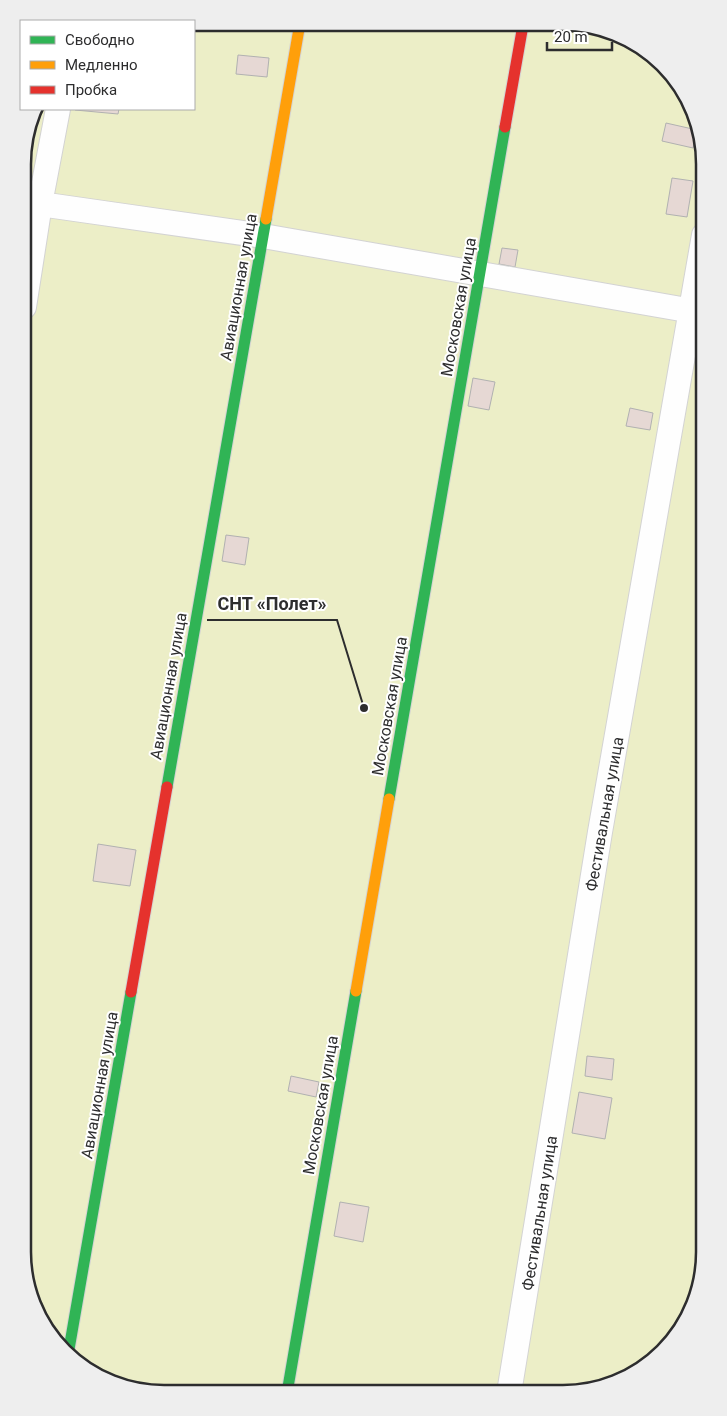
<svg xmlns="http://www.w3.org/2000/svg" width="727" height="1416" viewBox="0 0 727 1416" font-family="Roboto,sans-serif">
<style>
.green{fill:#eceec7}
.building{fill:#e6d8d4;stroke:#b1b1b1}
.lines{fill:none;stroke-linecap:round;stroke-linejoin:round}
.street-casing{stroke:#d3d3d3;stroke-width:26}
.fast-casing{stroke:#d3d3d3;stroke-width:13}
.slow-casing{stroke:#d3d3d3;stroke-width:13}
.jam-casing{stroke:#d3d3d3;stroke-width:13}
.street{stroke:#fefefe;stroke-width:24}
.fast{stroke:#30b455;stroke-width:11}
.slow{stroke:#ff9f0a;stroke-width:11}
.jam{stroke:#e5322d;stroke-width:11}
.labels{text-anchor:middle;stroke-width:4;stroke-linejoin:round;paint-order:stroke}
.street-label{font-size:16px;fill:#2d2d2e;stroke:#fff}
.rim{fill:none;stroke:#2d2d2e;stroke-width:2.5}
.leader{fill:none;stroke:#2d2d2e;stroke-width:2}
.callout-dot{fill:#2d2d2e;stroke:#fff;stroke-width:2}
.callout-label{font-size:18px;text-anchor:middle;font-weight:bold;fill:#2d2d2e;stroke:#fff;stroke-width:4;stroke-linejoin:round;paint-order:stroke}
</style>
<rect width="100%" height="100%" fill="#f7f7f7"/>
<path class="green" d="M194 23 590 25 656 58 697 119 704 164V1261L675 1338 608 1386 563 1393 145 1392 71 1359 30 1297 23 1252 24 146 35 109H194Z"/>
<path class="building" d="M238 55 269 58 267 77 236 74Z
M75 109H119L118 114 75 110Z
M666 123 697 130 693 148 662 141Z
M672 178 693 181 687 217 666 214Z
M502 248 518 250 515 267 499 264Z
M473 378 495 382 489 410 468 406Z
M630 408 653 413 650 430 626 426Z
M226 535 249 538 245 565 222 561Z
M98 844 136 850 130 886 93 881Z
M587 1056 614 1059 612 1080 585 1076Z
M291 1076 319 1082 316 1097 288 1091Z
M579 1092 612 1098 605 1139 572 1133Z
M340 1202 369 1207 363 1242 334 1236Z"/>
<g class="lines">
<defs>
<path id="street" d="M40 204 263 236 704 313
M24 307 40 204 58 109
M509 1393 600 832 704 235"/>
<path id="fast" d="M167 787 266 219
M389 799 505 127
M68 1355 131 992
M287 1393 356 991"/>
<path id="slow" d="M266 219 300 23
M356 991 389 799"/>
<path id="jam" d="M505 127 523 25
M131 992 167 787"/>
</defs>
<use href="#street" class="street-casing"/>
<use href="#fast" class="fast-casing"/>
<use href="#slow" class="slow-casing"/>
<use href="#jam" class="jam-casing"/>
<use href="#street" class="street"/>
<use href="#fast" class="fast"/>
<use href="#slow" class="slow"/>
<use href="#jam" class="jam"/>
</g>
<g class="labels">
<g class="street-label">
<text transform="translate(238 287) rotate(-80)" y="6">Авиационная улица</text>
<text transform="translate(458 307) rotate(-80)" y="6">Московская улица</text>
<text transform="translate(168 686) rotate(-80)" y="6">Авиационная улица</text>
<text transform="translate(389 706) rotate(-80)" y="6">Московская улица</text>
<text transform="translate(604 814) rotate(-80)" y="6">Фестивальная улица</text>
<text transform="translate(99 1085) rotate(-80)" y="6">Авиационная улица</text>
<text transform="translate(320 1105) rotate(-80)" y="6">Московская улица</text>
<text transform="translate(539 1213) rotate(-81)" y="6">Фестивальная улица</text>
</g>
</g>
<path d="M0 0H727V1416H0ZM164 31H563A133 133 0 0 1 696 164V1252A133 133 0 0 1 563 1385H164A133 133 0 0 1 31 1252V164A133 133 0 0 1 164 31Z" fill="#eee" fill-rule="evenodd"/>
<path class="rim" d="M164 31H563A133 133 0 0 1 696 164V1252A133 133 0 0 1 563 1385H164A133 133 0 0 1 31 1252V164A133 133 0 0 1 164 31Z"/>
<path class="leader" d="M364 708L337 620H207"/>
<circle class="callout-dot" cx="364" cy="708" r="5"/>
<g class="callout-label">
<text x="272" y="610">СНТ «Полет»</text>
</g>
<rect x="20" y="20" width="175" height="90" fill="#ffffff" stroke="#ababab"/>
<rect x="30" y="36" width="25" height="8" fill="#30b455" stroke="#ababab"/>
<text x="65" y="45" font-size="15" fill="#2d2d2e">Свободно</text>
<rect x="30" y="61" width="25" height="8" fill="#ff9f0a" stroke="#ababab"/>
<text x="65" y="70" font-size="15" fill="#2d2d2e">Медленно</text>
<rect x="30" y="86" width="25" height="8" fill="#e5322d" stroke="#ababab"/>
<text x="65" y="95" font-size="15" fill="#2d2d2e">Пробка</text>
<path d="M547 42v8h65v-8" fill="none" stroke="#2d2d2e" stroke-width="2.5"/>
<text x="554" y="42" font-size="15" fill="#2d2d2e" stroke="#ffffff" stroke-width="4" paint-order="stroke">20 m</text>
</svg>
